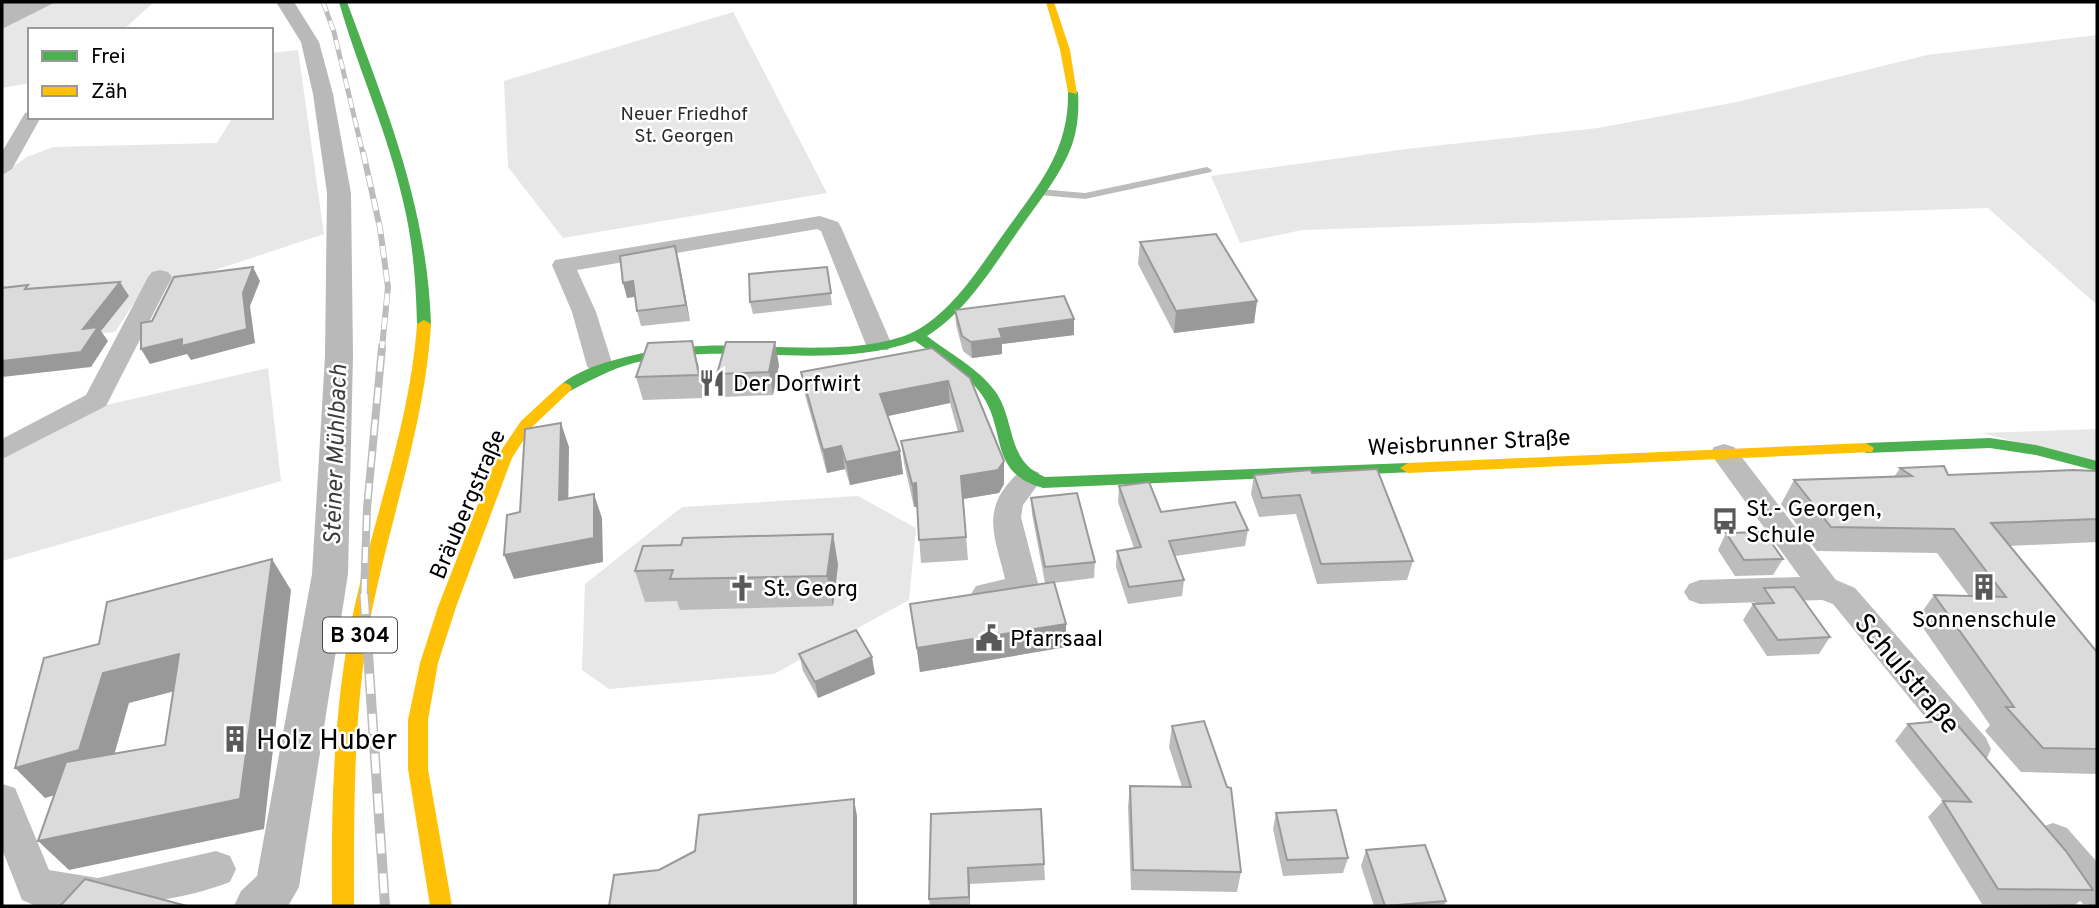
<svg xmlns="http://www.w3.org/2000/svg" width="2099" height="908" viewBox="0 0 2099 908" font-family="Overpass,sans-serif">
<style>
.green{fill:#e7e7e7}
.water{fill:#b9b9b9}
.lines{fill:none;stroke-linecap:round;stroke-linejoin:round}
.canal{fill:#b9b9b9;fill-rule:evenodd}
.lane{fill:#bcbcbc;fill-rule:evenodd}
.street{fill:#bcbcbc;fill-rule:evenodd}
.fast{fill:#4caf50;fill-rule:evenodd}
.slow{fill:#ffc107;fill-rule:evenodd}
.rail-far3-casing{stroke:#bcbcbc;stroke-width:5}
.rail-far2-casing{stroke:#bcbcbc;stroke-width:6}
.rail-far1-casing{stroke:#bcbcbc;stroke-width:8}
.rail-casing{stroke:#bcbcbc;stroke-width:10}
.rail-far3{stroke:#fff;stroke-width:3.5;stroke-dasharray:10;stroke-linecap:butt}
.rail-far2{stroke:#fff;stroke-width:4.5;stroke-dasharray:12;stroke-linecap:butt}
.rail-far1{stroke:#fff;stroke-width:5;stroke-dasharray:16;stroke-linecap:butt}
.rail{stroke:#fff;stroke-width:7;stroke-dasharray:20;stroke-linecap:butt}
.wall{fill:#bcbcbc}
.shaded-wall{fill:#999}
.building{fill:#dbdbdb;stroke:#999;stroke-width:2}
.labels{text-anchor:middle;stroke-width:5;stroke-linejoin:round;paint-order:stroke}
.far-park-label{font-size:19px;fill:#2b2b2b;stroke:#fff}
.shield{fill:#fff;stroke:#4c4c4c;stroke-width:2}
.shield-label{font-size:21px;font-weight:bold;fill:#000}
.poi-label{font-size:23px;fill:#000;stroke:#fff;text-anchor:start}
.street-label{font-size:23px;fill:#000;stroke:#fff}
.water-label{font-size:24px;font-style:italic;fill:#3c3c3c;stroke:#fff}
.near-street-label{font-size:28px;fill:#000;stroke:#fff}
.near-poi-label{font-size:28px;fill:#000;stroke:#fff;text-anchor:start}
</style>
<rect width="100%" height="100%" fill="#fff"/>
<path class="green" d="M56 2H154L123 30H30V83L2 88V29Z
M733 12 827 193 563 238 508 167 504 81Z
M2097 35V305L1988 208 1302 230 1240 243 1211 176 1406 149 1598 128 1737 102 1927 55Z
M298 50 324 234 139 295 115 332 2 345 3 174 27 157 53 147 217 143 233 117H271V53Z
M268 368 281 481 2 561V456L102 406Z
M2097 429V463L1982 433Z
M858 496 916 528 909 600 774 674 609 689 582 670 585 584 682 507Z"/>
<path class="water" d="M2 2H56L2 29Z"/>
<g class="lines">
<path class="canal" d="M276 2H294L319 42 333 94 351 193 353 356 348 574 299 887 288 906H234L241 891 257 876 312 574 325 356 327 193 313 94 301 42Z"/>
<path class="lane" d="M1207 167 1212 170 1211 172 1085 199 1039 195 1034 192 1039 189 1085 193Z"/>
<path class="street" d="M30 112V117H41L12 169 2 175V152L25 113Z
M820 216 838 222 841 227 892 345 888 350H870L866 345 821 231 817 229 577 270 596 312 613 366 609 371H591L587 366 572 312 552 265 555 260Z
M160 270 168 272 172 277 106 406 2 459V439L86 395 148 277 152 272Z
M1724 444 1734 447 1836 580 1855 588 1986 738 1991 749 1986 760 1973 764 1960 760 1833 604 1822 600 1700 604 1689 600 1684 592 1689 584 1700 580 1800 577 1710 453 1714 447Z
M1028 469 1038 472 1042 479 1023 505 1021 517 1039 587 1034 595C1016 601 994 608 976 602L971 594 976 586 1005 579C997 543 982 516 1007 485 1014 477 1017 472 1028 469Z
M2 784 15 788 49 870 98 878 216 851 230 856 236 869 230 882C170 905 100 908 36 906L22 900 2 849Z
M2053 823 2067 828 2097 862V906L2083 904 2039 852 2034 840 2039 828Z"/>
<path class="fast" d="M339 2H347C387 111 427 206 431 324L429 327H419L417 324C416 282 413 242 403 201 388 133 358 69 339 2Z
M1073 89 1078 92C1079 110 1078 127 1072 145 1061 175 1039 201 1021 227 994 265 967 311 927 336 949 353 978 368 995 391 1016 420 1006 462 1045 477L1408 463 1414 464 1416 468 1414 472 1043 488C988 473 1007 431 982 395 967 373 937 357 915 341 825 373 725 339 634 363 611 369 591 380 570 391L565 393 558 388C568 376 589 368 604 363 637 353 669 347 703 346 763 343 867 359 919 329 958 306 984 260 1010 225 1041 182 1069 149 1068 92Z
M1990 438 2036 445 2097 461V471L2036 455 1990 448 1866 453 1858 448 1866 443Z"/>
<path class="slow" d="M1046 2H1054L1070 50 1077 94 1068 92 1060 50Z
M424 320 431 324C425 423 392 513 372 610 353 707 354 807 354 906H332C331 808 333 706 354 609 375 513 410 423 417 324Z
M565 383 570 385 572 388 570 391 532 427 512 458 456 607 438 663 428 720V769L452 906H430L408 769V720L420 663 438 607 496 458 521 421 560 385Z
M1866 443 1874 448 1872 452 1408 473 1400 468 1408 463Z"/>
<defs>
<path id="rail-far3" d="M323 2 334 32 363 154"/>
<path id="rail-far2" d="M363 152 380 228 388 287 382 348"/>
<path id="rail-far1" d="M364 595 367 508 382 347"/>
<path id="rail" d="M364 594 385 906"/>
</defs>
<use href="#rail-far3" class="rail-far3-casing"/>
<use href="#rail-far2" class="rail-far2-casing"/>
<use href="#rail-far1" class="rail-far1-casing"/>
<use href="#rail" class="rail-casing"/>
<use href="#rail-far3" class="rail-far3"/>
<use href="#rail-far2" class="rail-far2"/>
<use href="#rail-far1" class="rail-far1"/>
<use href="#rail" class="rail"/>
</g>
<path class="wall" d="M1140 242 1257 301 1254 323 1174 333 1138 264Z
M679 261 690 321 641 326 637 311 635 297 627 298Z
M827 267 832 305 753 314 750 302Z
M955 310 1074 335 1002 344V354L972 358 963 351 956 325Z
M932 348 1004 461V484L999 493 963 499 968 560 921 563 917 507H914L904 463 901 441 958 432 950 403 888 416 900 451 903 474 850 485 845 469 827 473 805 395 801 372Z
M698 364 704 398 643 400 636 377Z
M779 365 773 395 722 397 717 374Z
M1900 468 1948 475 2097 471V542L2009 546 2097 652V774L2021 772 1985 731 1990 725 1917 619 1934 595 1969 596 1937 553 1817 551 1781 504 1794 480 1894 477Z
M1312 473 1413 561 1407 580 1317 584 1296 514 1259 517 1251 494 1254 475Z
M1119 486 1161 512 1248 530 1245 546 1175 556 1184 580 1182 596 1128 604 1116 567 1117 551 1134 548 1118 502Z
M1031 498 1095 562 1094 578 1054 583 1066 647 920 672 910 604 1045 583 1032 514Z
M1726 533 1783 559 1773 575 1735 576 1718 550Z
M833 534 838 565 833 606 680 610 677 601 645 602 635 571 681 545Z
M1764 588 1830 637 1819 654 1767 656 1743 620 1753 604H1755Z
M799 654 875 674 818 698 803 671Z
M1908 724 2093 890 2075 905 1982 904 1928 817 1943 801 1895 741Z
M1172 726 1241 872 1237 892 1131 890 1128 807 1130 786 1182 787 1169 747Z
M1276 813 1348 858 1343 873 1283 876 1273 829Z
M931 814 1044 864 1045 880 970 884V906H930L929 899Z
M1366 850 1446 901 1444 906H1374L1361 866Z"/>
<path class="shaded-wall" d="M675 246 679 261 690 321 686 305Z
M253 267 260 281 250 306 255 343 191 360 187 354 150 364 141 349 182 339 243 293Z
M633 281 637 296 627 298 623 283Z
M120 282 129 296 101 331 108 341 91 367 2 377V361L83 329Z
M1257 301 1254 323 1174 333 1176 311Z
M1074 319V335L1002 344V354L972 358 971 342 999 329Z
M692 341 698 364 704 398 699 375Z
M775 342 779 365 773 395 769 372Z
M948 381 950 403 883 417 880 394Z
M561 423 569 447 568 524 559 500Z
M841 446 845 469 827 473 823 450Z
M900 451 903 474 850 485 846 462Z
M1004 461V484L999 493 963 499 961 476Z
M916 483 918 506 914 507 912 484Z
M594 494 602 518 603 562 514 579 504 555Z
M833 534 838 565 833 606 827 576Z
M272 559 291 590 264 829 69 870 38 841 240 799Z
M1066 624V647L920 672 917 648Z
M179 654 202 684 129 703 107 780 45 798 15 768 103 673Z
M872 657 875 674 818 698 815 682Z
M854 799 857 816V906H854Z
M968 868 970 884V906L969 897Z"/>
<path class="building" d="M1216 234 1257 301 1176 311 1140 242Z
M675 246 686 305 637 311 633 281 623 283 620 256Z
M253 267 243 293 247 329 182 346V339L141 349V323L152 321 174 277Z
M827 267 831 293 750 302 749 274Z
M120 282 83 329 98 327 81 352 2 361V288L28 285 25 289Z
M1064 296 1074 319 999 329 1002 338 971 342 962 336 955 310Z
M692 341 699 375 636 377 648 343Z
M726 342H775L769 372 717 374Z
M932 348 970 378 1004 461 998 470 961 476 966 537 919 540 916 483 912 484 901 441 963 431 948 381 880 394 900 451 846 462 841 446 823 450 801 372Z
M561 423 559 500 594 494V538L504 555 507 515 520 512 525 429Z
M1944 466 1948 475 2073 470 2097 471V519L1991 523 2097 652V749L2043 748 2006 707H2014L1934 595 2006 597 1954 529 1831 527 1794 480 1912 476 1900 468Z
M1377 469 1413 561 1321 564 1300 495 1262 498 1254 475 1311 470 1312 473Z
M1149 482 1161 512 1235 502 1248 530 1169 541 1184 580 1129 587 1117 551 1141 547 1119 486Z
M1077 493 1095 562 1045 567 1031 498Z
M1764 532 1783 559 1744 560 1726 533Z
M833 534 827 576 670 579 673 570 635 571 643 546 681 545 683 538Z
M272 559 240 799 38 841 66 762 165 745 179 654 103 673 79 750 15 768 44 658 99 644 107 602Z
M1054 582 1066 624 917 648 910 604Z
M1794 587 1830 637 1778 640 1753 604 1774 603 1764 588Z
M856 630 872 657 815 682 799 654Z
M1953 720 2066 851 2093 890 1998 889 1943 801 1971 802 1908 724Z
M1204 721 1227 787 1231 788 1241 872 1133 870 1130 786 1191 787 1172 726Z
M854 799V906H609L614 875 659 870 695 851 699 815Z
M1041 809 1044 864 968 868 969 897 929 899 931 814Z
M1336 810 1348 858 1287 860 1276 813Z
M1425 845 1446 901 1385 906 1366 850Z
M85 879 187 906H60Z"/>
<defs>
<symbol id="restaurant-bare" viewBox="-9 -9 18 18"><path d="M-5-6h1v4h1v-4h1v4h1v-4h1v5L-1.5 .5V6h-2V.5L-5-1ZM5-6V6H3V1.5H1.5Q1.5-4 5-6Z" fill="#595959" stroke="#fff" stroke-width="2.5" paint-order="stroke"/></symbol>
<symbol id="bus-bare" viewBox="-9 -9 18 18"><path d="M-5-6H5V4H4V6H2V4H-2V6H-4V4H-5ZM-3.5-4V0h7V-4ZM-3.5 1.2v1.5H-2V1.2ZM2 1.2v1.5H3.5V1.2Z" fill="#595959" stroke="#fff" stroke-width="2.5" paint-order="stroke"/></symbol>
<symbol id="building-bare" viewBox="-9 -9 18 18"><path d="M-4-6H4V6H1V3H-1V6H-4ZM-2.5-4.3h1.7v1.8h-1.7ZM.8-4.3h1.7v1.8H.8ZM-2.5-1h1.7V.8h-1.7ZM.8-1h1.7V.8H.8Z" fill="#595959" stroke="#fff" stroke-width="2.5" paint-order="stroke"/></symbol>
<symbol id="church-bare" viewBox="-9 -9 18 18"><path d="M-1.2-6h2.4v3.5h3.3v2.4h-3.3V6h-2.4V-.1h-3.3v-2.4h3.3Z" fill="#595959" stroke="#fff" stroke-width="2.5" paint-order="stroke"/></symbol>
<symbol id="civic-bare" viewBox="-9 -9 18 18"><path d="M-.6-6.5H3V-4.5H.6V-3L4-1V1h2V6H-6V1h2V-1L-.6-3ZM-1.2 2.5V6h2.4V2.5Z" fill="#595959" stroke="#fff" stroke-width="2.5" paint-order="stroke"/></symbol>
</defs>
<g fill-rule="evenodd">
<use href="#restaurant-bare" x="693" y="364" width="38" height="38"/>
<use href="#bus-bare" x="1706" y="502" width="38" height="38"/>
<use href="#building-bare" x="1965" y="568" width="38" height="38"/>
<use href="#church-bare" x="723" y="569" width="38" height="38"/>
<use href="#civic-bare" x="970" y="619" width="38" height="38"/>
<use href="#building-bare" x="216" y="720" width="38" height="38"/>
</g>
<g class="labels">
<g class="far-park-label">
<text x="684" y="120">Neuer Friedhof<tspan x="684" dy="22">St. Georgen</tspan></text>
</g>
<rect class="shield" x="323" y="617.5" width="74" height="35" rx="5"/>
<g class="shield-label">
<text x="360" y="642">B 304</text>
</g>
<g class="poi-label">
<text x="733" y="391">Der Dorfwirt</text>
<text x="1746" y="516">St.- Georgen,<tspan x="1746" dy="26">Schule</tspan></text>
<text x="763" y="596">St. Georg</text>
<text x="1984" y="627" text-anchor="middle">Sonnenschule</text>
<text x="1010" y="646">Pfarrsaal</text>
</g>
<g class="street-label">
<text transform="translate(1469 442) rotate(-3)" y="8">Weisbrunner Straße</text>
<text transform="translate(467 504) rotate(-67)" y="8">Bräubergstraße</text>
</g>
<g class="water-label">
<text transform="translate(335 455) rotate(-88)" y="8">Steiner Mühlbach</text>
</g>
<g class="near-street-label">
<text transform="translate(1908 673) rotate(50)" y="10">Schulstraße</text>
</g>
<g class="near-poi-label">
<text x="256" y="749">Holz Huber</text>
</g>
</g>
<rect width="2099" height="908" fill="none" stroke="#000000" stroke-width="7"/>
<rect x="28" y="28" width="245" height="91" fill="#ffffff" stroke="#999999" stroke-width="2"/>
<rect x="42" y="51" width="35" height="10" fill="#4caf50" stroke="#999999" stroke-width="2"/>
<text x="91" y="63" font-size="21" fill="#000000">Frei</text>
<rect x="42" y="86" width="35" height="10" fill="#ffc107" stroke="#999999" stroke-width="2"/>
<text x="91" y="98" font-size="21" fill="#000000">Zäh</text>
</svg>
